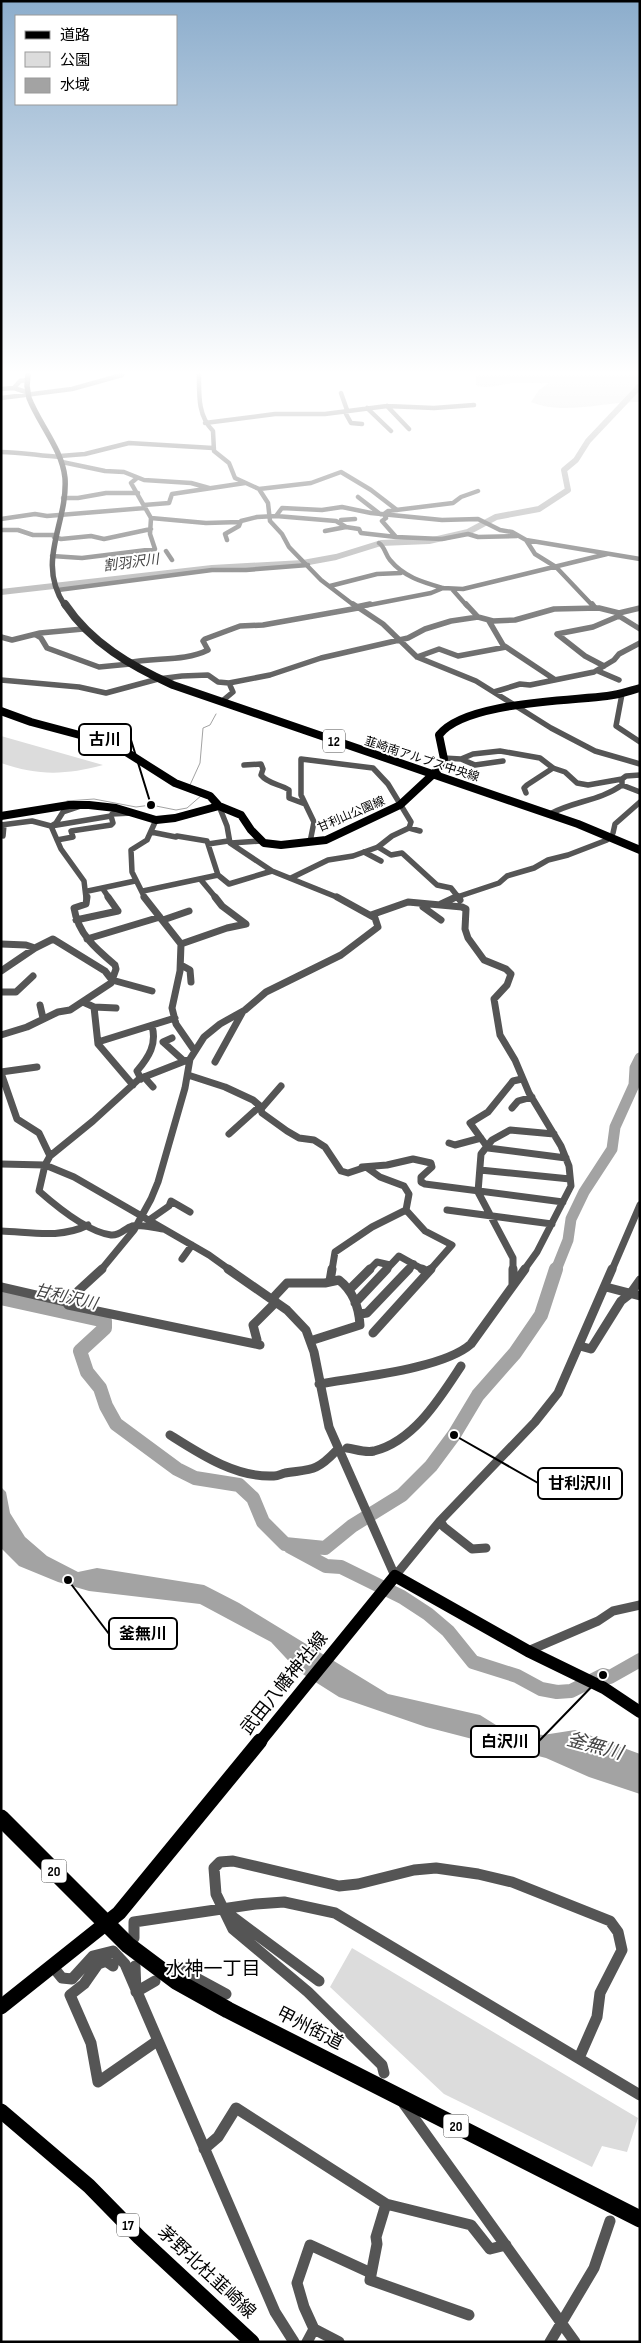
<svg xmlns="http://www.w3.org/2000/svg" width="641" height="2343" viewBox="0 0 641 2343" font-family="'Sofia Sans Condensed','Noto Sans JP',sans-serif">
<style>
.green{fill:#dcdcdc}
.water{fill:#a3a3a3}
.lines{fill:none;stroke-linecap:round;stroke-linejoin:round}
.stream{stroke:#a3a3a3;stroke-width:1}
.river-far2{stroke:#a3a3a3;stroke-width:6}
.river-far1{stroke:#a3a3a3;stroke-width:11}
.river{stroke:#a3a3a3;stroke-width:14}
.minor-far4{stroke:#555;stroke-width:4.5}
.minor-far3{stroke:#555;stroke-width:5.5}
.minor-far2{stroke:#555;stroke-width:7}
.minor-far1{stroke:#555;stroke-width:9}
.minor{stroke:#555;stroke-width:11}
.major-far3{stroke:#000;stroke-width:5.5}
.major-far2{stroke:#000;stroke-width:8}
.major-far1{stroke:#000;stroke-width:12}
.major{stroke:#000;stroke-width:15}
.highway{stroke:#000;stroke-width:17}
.labels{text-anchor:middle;stroke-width:4;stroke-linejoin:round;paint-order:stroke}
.far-street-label{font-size:12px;fill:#000;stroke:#fff}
.far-water-label{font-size:14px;font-style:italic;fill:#444;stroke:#fff}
.shield{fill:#fff;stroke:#4c4c4c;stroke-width:1}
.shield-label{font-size:14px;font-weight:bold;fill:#000}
.water-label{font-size:16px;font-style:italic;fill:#444;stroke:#fff}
.near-street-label{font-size:18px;fill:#000;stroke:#fff}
.near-water-label{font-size:19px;font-style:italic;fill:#444;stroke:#fff}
.near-neighbourhood-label{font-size:19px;fill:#000;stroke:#fff}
.leader{fill:none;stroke:#000;stroke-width:2}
.callout-dot{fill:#000;stroke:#fff;stroke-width:2}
.callout{fill:#fff;stroke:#000;stroke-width:2}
.callout-label{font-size:16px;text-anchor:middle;font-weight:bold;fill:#000}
</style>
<rect width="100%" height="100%" fill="#fff"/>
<path class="green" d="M476 375H640V402C604 401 565 416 531 402L539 390 549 383C536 384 524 382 512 383 500 384 487 390 476 385Z
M1 736 103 765C66 775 38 776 1 763Z
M352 1948 638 2118 627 2152 602 2146 592 2167 444 2094 330 1987Z"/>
<path class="water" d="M1 1487 6 1492 10 1513 25 1537 47 1556 78 1572 97 1568 204 1585 239 1603 388 1694 480 1715 504 1730 543 1735 575 1730 640 1754V1794L589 1777 546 1758 426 1727 339 1697 298 1671 271 1642 200 1604 89 1591 58 1582 19 1566 1 1548Z"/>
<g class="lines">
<path class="stream" d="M192 786 190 785 200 763 203 728 210 725 216 714
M67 801 94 799 136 807 151 805 176 810 187 808 202 795"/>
<path class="river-far2" d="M1 592 212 568 303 563 336 557 381 543 429 541 468 532 496 517 539 509 568 490 564 470 576 460 588 441 640 386"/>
<path class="river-far1" d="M556 1270 568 1240 571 1219 584 1192 612 1149 615 1127 634 1085 635 1068 640 1058"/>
<path class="river" d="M1 1298 105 1321V1328L80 1351 87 1372 100 1388 106 1406 116 1424 177 1469 195 1478 239 1485 253 1498 263 1522 285 1544 325 1548 352 1526 402 1495 431 1466 454 1435 478 1395 515 1353 541 1315 556 1269
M289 1546 326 1566 341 1567 402 1597 428 1614 448 1631 473 1662 517 1676 541 1689 557 1692 571 1691 603 1675 610 1677 640 1660"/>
<path class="minor-far4" d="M199 375C199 396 198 416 213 431L214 451 229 463 235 478 259 489 268 503 270 521 282 534 289 547 321 580 355 606
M14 388 20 381 27 380
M1 389 14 388 26 392
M341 393 347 410
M1 398 72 389 122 375
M387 406 409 429
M367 408 391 431
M346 414 351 423 362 424
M205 423 275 414H325L387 406 434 408 474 405
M1 452C21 452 40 456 60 457
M60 456 85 454 129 443 213 448
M62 462 105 471 124 472 144 480 191 483 209 488
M259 489 311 483 341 472 371 490 397 510
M478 491 461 497 453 503 388 511 384 514 386 518 382 521 396 537 442 539 468 534 478 537 517 536
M358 497 380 514
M63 498H78L106 493H138
M144 505 169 503 172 494 245 483
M276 516 336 521 346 527 359 529 361 533 396 537
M151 518 206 523 240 522
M1 519 35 514 47 516 145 508
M341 520 355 519
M1 530H18L33 535H55
M325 531 346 527
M54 537 61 539 91 536 104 539 151 529
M227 540 225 534 239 526 241 521 257 517 276 516 282 508 322 510 342 507 371 513 442 520 478 519 500 530 512 532 526 540 640 559
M526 540 535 554 556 567 593 606
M379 543C385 547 385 554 390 560 404 577 422 582 443 588
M166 551 172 560
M52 556 82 558 155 549 150 534 151 518 131 483 137 478
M330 586 377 574 401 573
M452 589 467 606
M58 590 212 570H246L308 565
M364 606 431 593 443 588 463 589 607 554"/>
<path class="minor-far3" d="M353 604 383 624 417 657 476 681 551 728 595 751 640 764
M466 604 478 617 493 621 515 620 554 609 599 608 619 613 640 608
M592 604 595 608
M356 607 370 604
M619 613V616L640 629
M489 621 503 645 554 679
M36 635 41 638 47 648 99 667 130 664
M1 637 12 640 40 633 83 629
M417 657 439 649 458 656 506 647
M128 663C155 657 184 662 208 650L203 641 205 639 240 626 263 625 358 608
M604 666 585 656 557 634 593 627 619 616
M598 671 619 680
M1 680 79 687 106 693 158 679 182 676 208 675 218 682 229 683 270 675 321 658 408 638 425 629 451 621 478 617
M494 692 520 684 530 685 594 672 614 660 619 654 640 643
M622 694 616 726 640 742
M221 702 233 692 229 683
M443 758 461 759 473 754 500 751 540 758 553 768 565 772 577 783 588 785 622 779 626 776 640 775
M461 759 475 765 503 761
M244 765 261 764 263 769 261 775C268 784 280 784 289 790V798L305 804
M622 785 640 792
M526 793 524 788 527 785 553 768
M219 806 227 826 230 843 272 871 339 898
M550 814C573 801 600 801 622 785V779
M1 825 32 821 51 826 56 823 63 812 84 805
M409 828 420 831
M151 832 176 837
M613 833 615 824 640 802
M3 836 4 825
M177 836 207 841 218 875 229 884 272 871
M57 840 73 837 71 831 111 825 113 823 111 816
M231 843 261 841
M208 844 228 841
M378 847 391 855 402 853 437 885 451 888 459 898
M364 852 381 861
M291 878 328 860 353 856 378 847 392 836 409 828 411 822 388 784 373 768 301 759V795L314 822 310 842
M201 880 216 898
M103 889 109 898
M88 891 135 881
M143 891 218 875
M86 898 84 881 61 849 51 826 111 816 112 814 132 813
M145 898 132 872 131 850 147 840 156 820
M454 898 499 883 507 876 534 868 548 860 568 855 607 840"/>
<path class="minor-far2" d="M144 897 181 944 180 971 172 1008 176 1024 194 1050
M458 897 460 900
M426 904 423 907 441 920
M441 904 456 897
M371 915 408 902 462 907 466 909 465 929 468 938 484 960 506 969 511 974 507 985 494 999 500 1035 515 1060 529 1093 561 1146 569 1166 571 1186 537 1252 524 1270
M76 920 118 911 108 897
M163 920 189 911
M87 939 160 917
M1 944 26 945 35 948
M181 944 227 928 246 924 222 906 215 897
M181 965 190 970 191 982
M1 971 35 948 53 939 105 971 112 980 152 991
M1 992H16L33 976
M83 1002 94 1007 98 1044 133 1085
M40 1005 43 1018
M94 1007 116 1008
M1 1035 27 1027 58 1012 70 1010 111 983 116 969 115 965C96 949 78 934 74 908L86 904 87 897
M172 1038 163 1042 184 1061
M98 1042 175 1018
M215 1062 242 1013
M1 1072 37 1067
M1 1073 17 1119 39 1133 50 1156
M188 1075 225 1087 253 1100 260 1106 262 1113 287 1131 299 1138 314 1140 325 1147 341 1171 348 1173 366 1167 380 1177 404 1186 409 1194 406 1210
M144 1077 153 1087
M141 1079 137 1071C149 1057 157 1044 152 1026
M522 1079 513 1081 488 1112 470 1123 488 1148 566 1158
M512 1108 518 1101 532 1097
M261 1109 281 1086
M229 1134 260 1106
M449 1143 455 1145 481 1138
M1 1164 45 1165 74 1177 209 1255 230 1270
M362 1167 387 1165 413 1159 431 1163 432 1167 421 1177V1182L425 1184 563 1202
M480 1170 570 1179
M406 1210 425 1231 452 1245 430 1270
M447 1210 552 1224
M149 1220 169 1206 171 1201 190 1212
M163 1229C153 1228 142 1224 132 1226 125 1228 120 1236 111 1235 88 1232 56 1206 39 1191L45 1165 50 1156 93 1121 139 1079 190 1059
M1 1231C31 1232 60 1239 88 1225
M182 1259 192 1245
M101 1270 134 1230 151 1199 158 1182 185 1088 190 1059 204 1037 220 1024 245 1010 266 992 341 955 378 927 375 918 337 897
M332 1270 335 1252 372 1227 406 1210
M369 1270 377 1262 390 1265
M386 1270 399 1256 424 1270
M408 1270 414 1264
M513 1270V1258L478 1192 481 1154 492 1140 510 1130 554 1134
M612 1270 640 1205"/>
<path class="minor-far1" d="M228 1269 287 1310 306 1330 314 1352 329 1427 395 1576 440 1521 535 1422 558 1393 612 1269
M422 1269 428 1272
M513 1269V1285
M330 1281 332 1269
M1 1287 66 1302 68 1305 260 1345
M606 1287 640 1296
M349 1290 370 1269
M272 1299 287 1283H325L339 1280C353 1291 359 1308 360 1325L310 1341
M66 1302 102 1269
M355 1303 387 1269
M360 1314 367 1313 409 1269
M373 1333 431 1269
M255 1344 257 1340 253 1325 276 1302
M580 1346 591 1349 621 1301 630 1294 640 1280
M319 1384C358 1377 443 1369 471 1344L525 1269
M170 1435C200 1454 236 1478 274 1476 278 1476 281 1474 285 1473 311 1469 316 1472 336 1451
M347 1448C355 1449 365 1453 374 1451 414 1441 440 1398 461 1366
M440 1521 444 1527 472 1549 486 1548
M528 1651 598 1621 613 1611 640 1605"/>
<path class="minor" d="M226 1912 319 1981
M134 1938V1922L256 1904 284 1902 335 1913 640 2095
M113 1966 106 1961 98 1964 84 1984 70 1995 91 2043 98 2082 157 2041
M135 1966 136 1992 155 1981
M53 1967 62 1978 72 1979 93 1956 113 1951 125 1964 275 2312 294 2342
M174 1970 178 1968 226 1994
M384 2073 382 2065 308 1992 233 1929 216 1894 214 1868 220 1862 233 1861 339 1886 358 1884 414 1870 436 1868 478 1874 512 1882 610 1921 618 1932 622 1950 600 1993 597 2017 579 2058
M404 2104 575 2342
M204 2149 218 2137 236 2108 386 2204 471 2225 490 2249 506 2245
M386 2204 376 2237 377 2244 370 2280 469 2315
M307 2342 314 2329
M339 2342 314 2329 304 2307 297 2283 310 2245 371 2273
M550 2342 594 2268 610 2221"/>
<path class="major-far3" d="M28 375 27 386 29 398C39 424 62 449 65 478 68 524 35 561 65 606"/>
<path class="major-far2" d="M65 604C91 643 131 666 173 685L578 824 640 850
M1 711 31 722 106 742 123 750 175 783 210 796 219 806
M1 816 69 805H89L116 808 156 820 175 818 219 806 241 815 251 830 264 843 281 845 326 840 400 805 442 766 444 759 439 735C464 702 567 701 607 696 618 695 629 691 640 688"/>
<path class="major-far1" d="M259 1743 395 1576 528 1651 604 1688 640 1712"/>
<path class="major" d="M1 2007 119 1913 260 1741
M1 2111 89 2186 139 2237 252 2342"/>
<path class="highway" d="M1 1818 128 1945 176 1981 228 2010 640 2219"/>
</g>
<linearGradient id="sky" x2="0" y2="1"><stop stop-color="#8cadcc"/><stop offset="0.53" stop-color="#fff"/><stop offset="1" stop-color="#fff" stop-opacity="0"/></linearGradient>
<rect width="641" height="703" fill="url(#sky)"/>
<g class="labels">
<g class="far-street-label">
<text transform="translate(422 759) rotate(18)" y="4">韮崎南アルプス中央線</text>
<text transform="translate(351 814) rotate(-23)" y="4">甘利山公園線</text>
</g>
<g class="far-water-label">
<text transform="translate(131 562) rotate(-7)" y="5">割羽沢川</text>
</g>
<g class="shield">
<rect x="323" y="729.5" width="22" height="23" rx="4"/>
<rect x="41.5" y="1859.5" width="25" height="23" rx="4"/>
<rect x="443.5" y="2114.5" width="25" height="23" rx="4"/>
<rect x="117" y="2213.5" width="22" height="23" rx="4"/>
</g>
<g class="shield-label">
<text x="334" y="746">12</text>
<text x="54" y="1876">20</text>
<text x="456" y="2131">20</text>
<text x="128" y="2230">17</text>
</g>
<g class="water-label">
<text transform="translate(66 1296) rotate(13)" y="6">甘利沢川</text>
</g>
<g class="near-street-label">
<text transform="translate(284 1683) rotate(-51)" y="6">武田八幡神社線</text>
<text transform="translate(310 2028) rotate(27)" y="6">甲州街道</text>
<text transform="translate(207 2272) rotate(43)" y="6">茅野北杜韮崎線</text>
</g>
<g class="near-water-label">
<text transform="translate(595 1745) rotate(15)" y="7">釜無川</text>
</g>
<g class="near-neighbourhood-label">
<text x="213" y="1975">水神一丁目</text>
</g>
</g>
<path class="leader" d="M151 805L131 740M454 1435L538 1483M68 1580L109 1634M603 1675L539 1741"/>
<g class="callout-dot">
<circle cx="151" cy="805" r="5"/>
<circle cx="454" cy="1435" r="5"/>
<circle cx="68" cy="1580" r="5"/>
<circle cx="603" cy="1675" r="5"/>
</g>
<g class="callout">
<rect x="79" y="724" width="52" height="31" rx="5"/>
<rect x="538" y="1468" width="84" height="31" rx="5"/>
<rect x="109" y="1618" width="68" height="31" rx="5"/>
<rect x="471" y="1726" width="68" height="31" rx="5"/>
</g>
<g class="callout-label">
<text x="105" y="745">古川</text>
<text x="580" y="1489">甘利沢川</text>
<text x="143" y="1639">釜無川</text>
<text x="505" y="1747">白沢川</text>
</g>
<rect width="641" height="2343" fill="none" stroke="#000000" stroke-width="5"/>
<rect x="15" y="15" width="162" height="90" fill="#ffffff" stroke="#999999"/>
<rect x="25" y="31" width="25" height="8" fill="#000000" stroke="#999999"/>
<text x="60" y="40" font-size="15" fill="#000000">道路</text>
<rect x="25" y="52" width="25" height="15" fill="#dcdcdc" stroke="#999999"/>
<text x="60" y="65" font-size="15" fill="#000000">公園</text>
<rect x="25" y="78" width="25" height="15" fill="#a3a3a3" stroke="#999999"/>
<text x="60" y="90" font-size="15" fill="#000000">水域</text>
</svg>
